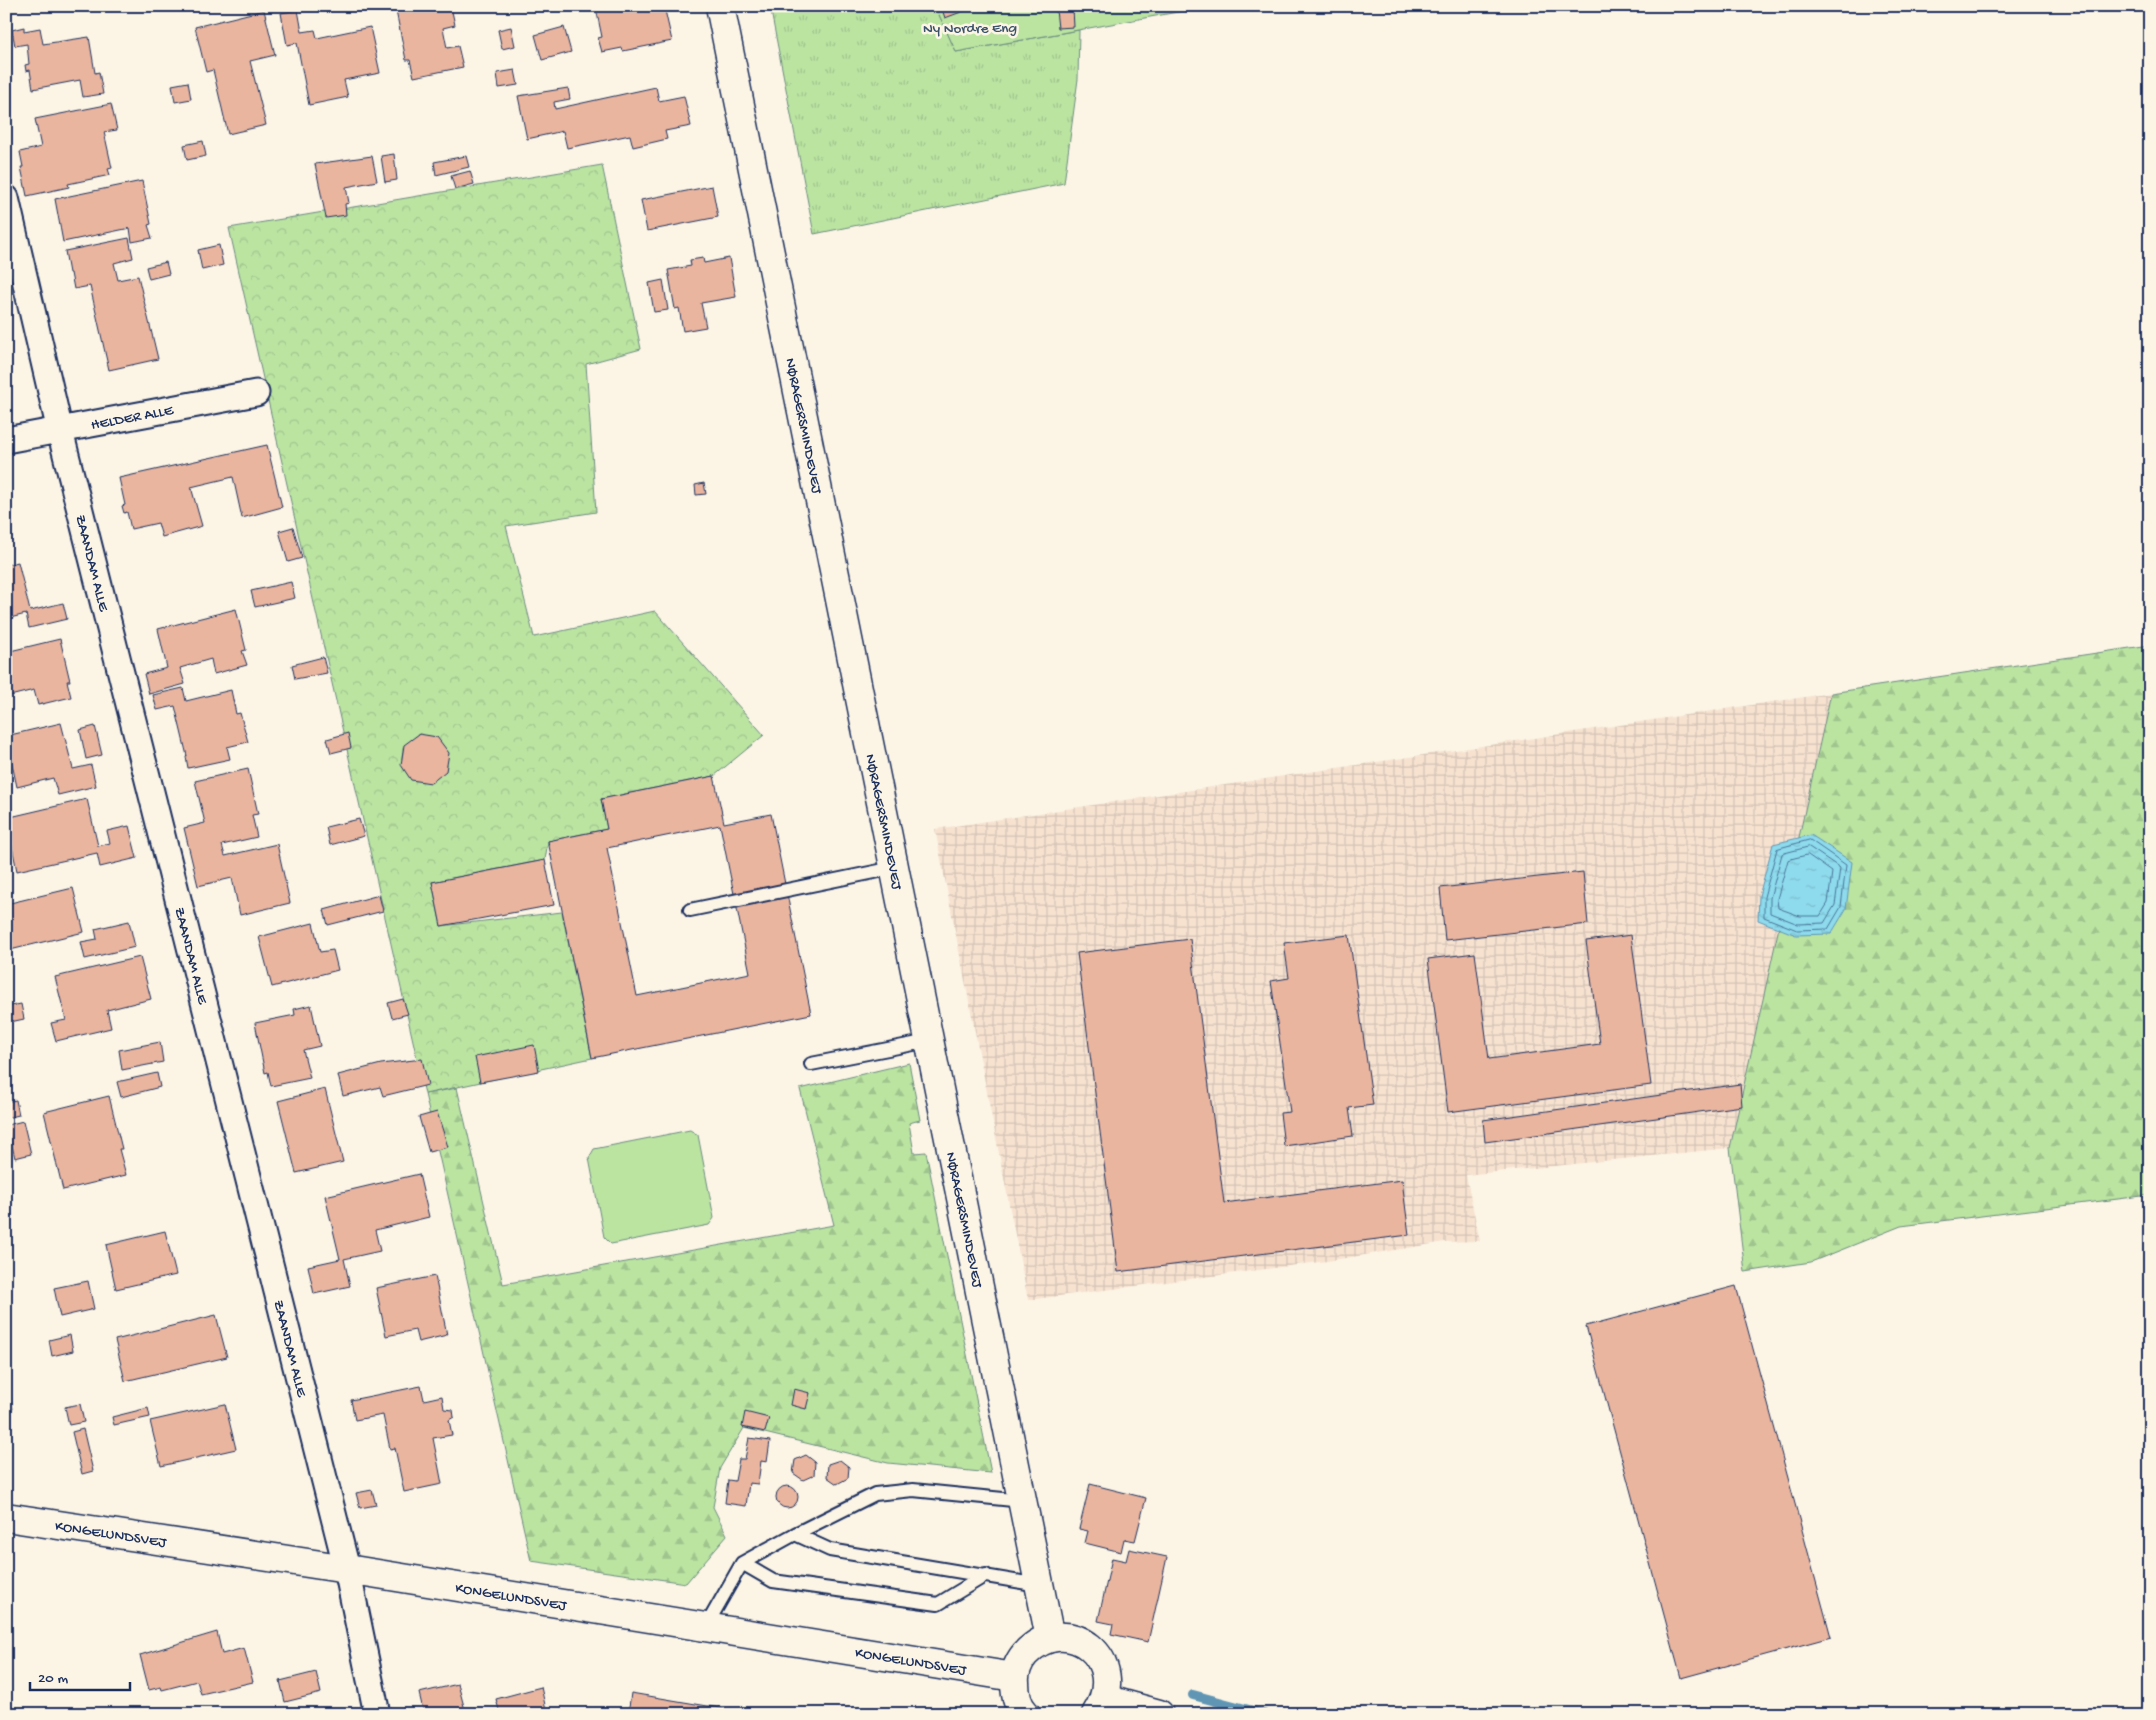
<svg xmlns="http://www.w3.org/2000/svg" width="2156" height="1720" viewBox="0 0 2156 1720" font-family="'Gochi Hand',sans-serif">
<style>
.industrial{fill:url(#industrial-grid)}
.grass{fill:url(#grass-tufts);stroke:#6b8a80}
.forest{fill:url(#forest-firs);stroke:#6b8a80}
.park{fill:url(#park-crowns);stroke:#6b8a80}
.garden{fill:#bbe4a1;stroke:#6b8a80}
.water{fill:url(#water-ripples);stroke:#6096b4}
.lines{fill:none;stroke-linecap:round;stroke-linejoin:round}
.shore{stroke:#497497;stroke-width:1}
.stream{stroke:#6096b4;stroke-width:10}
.building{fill:#eab59e;stroke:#1b2f5e;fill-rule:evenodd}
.lane-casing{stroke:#1b2f5e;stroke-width:16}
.street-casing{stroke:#1b2f5e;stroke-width:29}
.secondary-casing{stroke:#1b2f5e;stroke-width:31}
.lane{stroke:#fcf5e5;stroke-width:12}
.street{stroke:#fcf5e5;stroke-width:25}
.secondary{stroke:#fcf5e5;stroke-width:28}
.labels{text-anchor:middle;stroke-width:5;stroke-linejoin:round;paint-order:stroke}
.park-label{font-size:15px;fill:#3b536b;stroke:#fcf5e5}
.street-label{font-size:15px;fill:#1b2f5e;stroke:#fcf5e5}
</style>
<defs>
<pattern id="industrial-grid" width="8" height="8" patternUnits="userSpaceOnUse" patternTransform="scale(1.25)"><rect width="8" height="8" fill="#f7e2d0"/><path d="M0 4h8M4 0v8" fill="none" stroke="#d3c2b5"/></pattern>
<pattern id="grass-tufts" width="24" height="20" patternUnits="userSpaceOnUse" patternTransform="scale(1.25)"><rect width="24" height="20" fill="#bbe4a1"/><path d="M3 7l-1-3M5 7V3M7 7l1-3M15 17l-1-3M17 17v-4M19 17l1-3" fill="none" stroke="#a0c48d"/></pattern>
<pattern id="forest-firs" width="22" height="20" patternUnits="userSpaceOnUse" patternTransform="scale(1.25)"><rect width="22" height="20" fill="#bbe4a1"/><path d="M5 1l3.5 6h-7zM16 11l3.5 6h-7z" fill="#a0c48d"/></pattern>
<pattern id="park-crowns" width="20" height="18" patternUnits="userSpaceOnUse" patternTransform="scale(1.25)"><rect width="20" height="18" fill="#bbe4a1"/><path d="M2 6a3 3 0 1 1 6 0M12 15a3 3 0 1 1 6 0" fill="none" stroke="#a0c48d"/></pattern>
<pattern id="water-ripples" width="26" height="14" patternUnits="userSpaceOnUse" patternTransform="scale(1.25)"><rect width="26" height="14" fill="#8edbed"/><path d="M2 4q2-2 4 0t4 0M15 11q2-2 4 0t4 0" fill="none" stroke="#7abcce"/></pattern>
</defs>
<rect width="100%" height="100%" fill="#fcf5e5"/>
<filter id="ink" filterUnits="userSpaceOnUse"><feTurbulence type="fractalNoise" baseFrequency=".02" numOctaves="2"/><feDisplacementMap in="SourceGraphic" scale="10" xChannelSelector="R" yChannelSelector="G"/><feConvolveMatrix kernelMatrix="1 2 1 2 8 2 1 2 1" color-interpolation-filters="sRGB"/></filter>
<g filter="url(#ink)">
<path class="industrial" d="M1831 693 1730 1148 1466 1175 1480 1241 1445 1242 1327 1261 1028 1300 935 829Z"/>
<path class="grass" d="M770 6H935L956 52 1079 30 1078 79 1064 183 814 234Z"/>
<path class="forest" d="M2150 645V1195L1901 1226 1811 1262 1745 1272 1730 1148 1831 693Z
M909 1063 920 1120 909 1123 914 1153 926 1152 991 1473 888 1463 744 1428 720 1468 713 1507 727 1535 686 1583 531 1561 425 1094 457 1088 503 1284 834 1225 800 1089Z"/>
<path class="park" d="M602 165 641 349 586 364 596 512 506 526 534 637 655 611 764 735 714 776 601 799 607 829 548 841 545 860 432 882 441 926 562 912 592 1058 425 1094 229 228Z"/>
<path class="garden" d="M935 6H1211L956 52Z
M690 1130 698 1135 714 1218 709 1225 611 1244 604 1237 589 1158 594 1149Z"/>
<path class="water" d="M1811 835 1852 862 1846 909 1831 934 1796 935 1758 920 1759 896 1773 844Z"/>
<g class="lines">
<path class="shore" d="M1810 840 1846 865 1841 907 1828 929 1797 930 1764 917V897L1777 849Z
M1809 847 1840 868 1835 905 1824 923 1798 924 1770 913V898L1782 854Z
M1808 855 1832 872 1828 903 1820 916H1800L1778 908 1777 899 1788 860Z"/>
<path class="stream" d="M1193 1695 1264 1714"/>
</g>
<path class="building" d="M395 6H454L451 7 455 25 443 28 447 48 458 46 463 67 414 77 410 60H406Z
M605 6H664L672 41 623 51 622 48 602 52 598 38 602 37 596 8Z
M941 6H977L945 18Z
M1073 6H1110L1073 11Z
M1073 9 1074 27 1058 28 1056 10Z
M264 10 275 55 250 61 266 125 228 134 213 70 206 72 195 27Z
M298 10 302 32 315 30 317 38 370 27 380 73 344 80 348 97 309 105 297 43 287 45 281 13Z
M24 27V31L40 28 43 44 89 37 95 73 99 72 103 94 83 97 80 80 33 89 30 70 26 71 25 65 29 64 27 44 15 46 12 30Z
M511 27 515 46 502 49 498 30Z
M564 27 571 52 542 60 535 35Z
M515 70 518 85 499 88 497 73Z
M188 82 191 99 175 102 172 85Z
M656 87 659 101 684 96 691 126 665 131 667 139 633 147 630 135 567 148 563 131 527 139 518 96 568 88 570 99 554 102 555 109Z
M111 104 117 130 104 132 112 168 108 169 110 175 68 184 69 187 27 196 21 167H23L20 152 41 147 35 119Z
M203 141 206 156 187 160 184 145Z
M394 154 397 180 385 182 381 156Z
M372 156 377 181 346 187 349 203 345 204 346 215 326 218 315 164Z
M466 156 469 167 436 175 434 162Z
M470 171 474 184 455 189 451 176Z
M142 181 151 224 148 225 152 238 132 242 130 228 63 242 55 199Z
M712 186 718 217 647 231 641 200Z
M129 238 133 258 114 263 118 280 138 276 158 359 109 370 90 286 74 289 71 273H69L65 251Z
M219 245 223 265 202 270 198 250Z
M703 258 704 263 729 258 736 297 701 303 706 327 683 331 679 308 675 309 668 270 691 266 690 260Z
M166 262 169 274 149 279 146 267Z
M663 280 668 310 654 312 649 283Z
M267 445 282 507 242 518 233 477 191 487 202 526 162 537 158 523 131 529 127 512 124 513 122 506 125 505 119 478Z
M704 483 706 494 696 495 695 485Z
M293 527 302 558 288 562 279 531Z
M18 562 30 611 63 603 67 619 29 628 26 614 6 619V565Z
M291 582 295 598 255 607 251 591Z
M236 609 246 650 242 651 247 665 214 674 211 659 180 668 185 684 149 694 144 674 167 668 158 629Z
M60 639 70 681H67L71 697 38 705 34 690 6 697V652Z
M323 657 327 673 295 679 292 665Z
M183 688 186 701 231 690 236 714 240 713 248 742 227 747 230 759 188 768 186 757 187 756 175 706 157 710 153 695Z
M61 723 73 769 91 765 96 786 58 795 53 778 17 787 6 736Z
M95 726 102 755 86 759 80 730Z
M348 733 351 748 331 753 327 739Z
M419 734 437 737 449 753 446 771 431 783 411 780 401 765 404 745Z
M248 769 258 814 252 815 257 837 222 845 225 856 277 844 290 903 240 915 232 878 198 886 184 828 205 823 195 781Z
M714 776 724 823 771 814 811 1014 592 1058 548 841 607 829 601 799ZM720 825 750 973 637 996 607 848Z
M87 799 98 846 110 843 107 831 129 826 137 858 100 867 97 853 17 871 6 818Z
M359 819 364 836 330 845 326 827Z
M545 860 554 905 441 926 432 882Z
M1583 872 1588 924 1445 940 1440 888Z
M73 888 84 932 6 951V904Z
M379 895 383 911 328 925 324 910Z
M129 921 135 947 85 959 81 942 97 939 95 929Z
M313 923 320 952 333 950 338 970 272 987 259 937Z
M1349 935 1373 1105 1349 1108 1353 1136 1284 1146 1280 1113 1290 1112 1271 981 1289 978 1284 943Z
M1631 935 1651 1085 1448 1112 1428 959 1475 953 1489 1059 1600 1044 1586 941Z
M1190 939 1224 1203 1402 1180 1409 1235 1118 1272 1077 953Z
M140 957 151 999 107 1010 111 1028 56 1041 51 1023 66 1020 55 977Z
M403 999 408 1014 392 1018 388 1003Z
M21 1004 24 1019 6 1023V1007Z
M311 1005 320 1046 303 1050 310 1078 271 1086 268 1072 265 1073 255 1023 295 1015 294 1009Z
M160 1042 163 1062 122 1070 119 1050Z
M534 1045 539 1071 480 1082 475 1057Z
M422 1059 428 1085 383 1096 380 1087 343 1096 338 1075 381 1064Z
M157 1073 160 1087 121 1097 117 1082Z
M1740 1084 1742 1106 1485 1142 1483 1120Z
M325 1089 343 1162 296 1173 278 1101Z
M109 1096 122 1149H119L126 1175 63 1190 44 1112Z
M16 1100 19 1115 6 1118V1102Z
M437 1112 448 1147 429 1152 419 1117Z
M23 1121 31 1154 15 1158 7 1125Z
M419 1174 429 1217 375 1230 380 1251 344 1259 350 1286 314 1294 308 1266 340 1259 325 1196Z
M165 1231 176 1275 116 1289 106 1245Z
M435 1276 447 1335 418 1342 415 1330 386 1336 376 1288Z
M88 1281 94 1309 60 1317 54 1288Z
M1736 1286 1831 1637 1681 1678 1586 1326Z
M216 1315 227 1357 125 1381 115 1340Z
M70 1335 73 1351 52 1356 49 1340Z
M6 1374 13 1409 6 1410Z
M421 1386 424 1400 442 1396 444 1409 453 1410 454 1417 449 1420 452 1435 433 1438 442 1484 404 1492 395 1448 390 1449 383 1415 355 1420 351 1400Z
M794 1389 810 1393 806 1409 791 1405Z
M80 1404 84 1422 69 1425 65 1407Z
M225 1404 236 1449 161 1466 150 1421Z
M148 1408 150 1417 114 1425 112 1417Z
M745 1412 769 1418 765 1432 742 1427Z
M83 1429 93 1471 82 1474 72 1432Z
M749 1438 770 1441 767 1462 761 1461 758 1484 749 1483 746 1506 725 1503 728 1480 735 1481 739 1459H745Z
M806 1455 815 1462 814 1475 803 1480 793 1473 795 1460Z
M840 1460 849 1467 848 1478 837 1484 827 1477 828 1464Z
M1090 1484 1146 1498 1135 1541 1124 1539 1121 1552 1085 1543 1088 1531 1079 1529Z
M776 1497a11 11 0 1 1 22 0a11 11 0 1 1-22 0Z
M372 1490 376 1505 360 1508 356 1493Z
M1129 1549 1167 1557 1148 1642 1111 1634 1113 1624 1098 1621 1112 1558 1126 1561Z
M217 1632 222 1654 244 1648 253 1682 201 1694 197 1681 162 1690 161 1687 149 1690 140 1655Z
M316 1672 321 1693 285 1702 280 1681Z
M458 1684 466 1714H424L419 1693Z
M541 1687 547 1714H500L496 1699Z
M631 1693 731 1710 730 1714H628Z
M48 1709 49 1714H26Z"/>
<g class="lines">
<defs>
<path id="lane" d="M690 910 894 868
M811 1064 929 1041
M795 1534 830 1550 1039 1585
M742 1563 773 1581 938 1604 986 1575
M705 1628 742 1563 795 1534 875 1494 913 1490 1023 1501"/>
<g id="street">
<path id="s1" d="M6 198 60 431 347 1569 377 1714"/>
<path id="s2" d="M6 440 256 393"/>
</g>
<g id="secondary">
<path id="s3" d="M720 6 1050 1638"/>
<path id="s4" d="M6 1517 347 1569 1014 1677"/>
<path d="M1105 1699 1159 1714"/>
<path d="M1026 1714C1017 1706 1015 1694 1015 1682 1014 1672 1019 1661 1025 1654 1067 1609 1131 1660 1096 1714"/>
</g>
</defs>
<use href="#lane" class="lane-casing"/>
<use href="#street" class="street-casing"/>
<use href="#secondary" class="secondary-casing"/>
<use href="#lane" class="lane"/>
<use href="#street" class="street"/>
<use href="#secondary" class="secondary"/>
</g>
</g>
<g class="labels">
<g class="park-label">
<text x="970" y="32">Ny Nordre Eng</text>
</g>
<g class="street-label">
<text dy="5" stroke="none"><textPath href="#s2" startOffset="128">HELDER ALLE</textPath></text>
<text dy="5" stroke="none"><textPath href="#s3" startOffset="428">NØRAGERSMINDEVEJ</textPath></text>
<text dy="5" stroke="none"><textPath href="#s1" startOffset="375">ZAANDAM ALLE</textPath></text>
<text dy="5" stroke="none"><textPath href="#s3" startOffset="832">NØRAGERSMINDEVEJ</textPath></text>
<text dy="5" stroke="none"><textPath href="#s1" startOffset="780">ZAANDAM ALLE</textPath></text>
<text dy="5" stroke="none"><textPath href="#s3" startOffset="1238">NØRAGERSMINDEVEJ</textPath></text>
<text dy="5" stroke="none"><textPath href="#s1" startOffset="1185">ZAANDAM ALLE</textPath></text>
<text dy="5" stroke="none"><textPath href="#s4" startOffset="106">KONGELUNDSVEJ</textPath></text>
<text dy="5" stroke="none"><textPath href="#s4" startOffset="511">KONGELUNDSVEJ</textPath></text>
<text dy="5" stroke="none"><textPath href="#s4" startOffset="916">KONGELUNDSVEJ</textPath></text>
</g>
</g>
<rect width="2156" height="1720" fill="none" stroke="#fcf5e5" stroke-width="25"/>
<rect x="12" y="12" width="2131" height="1695" fill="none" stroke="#1b2f5e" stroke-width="2" filter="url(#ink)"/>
<path d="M30 1682v8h100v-8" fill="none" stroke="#1b2f5e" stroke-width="2.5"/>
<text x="38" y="1682" font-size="15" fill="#1b2f5e" stroke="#fcf5e5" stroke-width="4" paint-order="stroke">20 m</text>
</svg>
